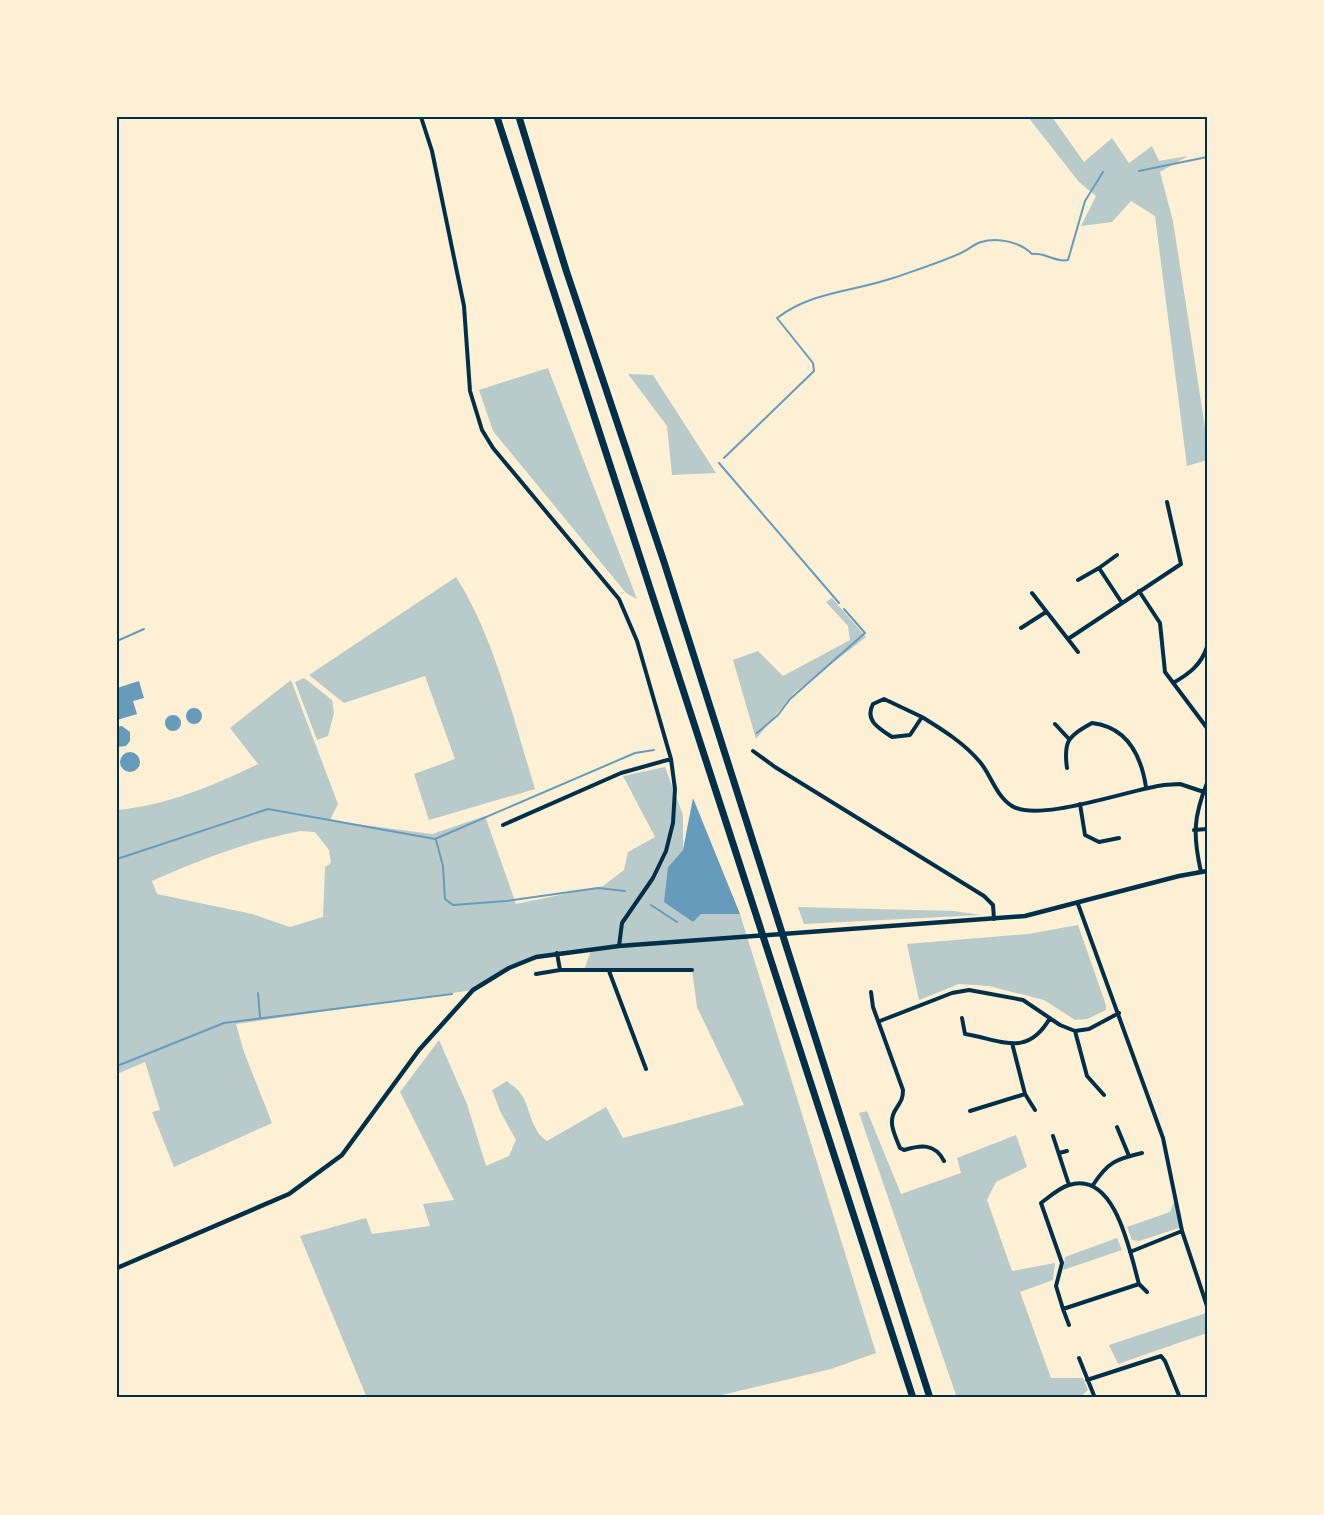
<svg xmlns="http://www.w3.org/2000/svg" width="1324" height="1515" viewBox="0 0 1324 1515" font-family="Jost,sans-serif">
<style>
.green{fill:#b9caca;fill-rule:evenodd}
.water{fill:#669bbc}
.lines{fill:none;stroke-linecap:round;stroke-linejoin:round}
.stream{stroke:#669bbc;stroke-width:2}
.minor{stroke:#003049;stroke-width:4}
.tertiary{stroke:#003049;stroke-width:4.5}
.motorway{stroke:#003049;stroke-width:7}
.neatline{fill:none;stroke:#003049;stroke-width:2}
</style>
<rect width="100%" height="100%" fill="#fdf0d5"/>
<path class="green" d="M1028 117H1052L1084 162 1112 138 1129 163 1152 146 1159 161 1188 156 1160 172 1173 221 1207 440V460L1187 466 1155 216 1131 201 1112 222 1081 226 1096 196 1079 182Z
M548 368 637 599 626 593 493 431 479 390Z
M628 374 653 375 716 473 672 475 667 426Z
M456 577C495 638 513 719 535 789L429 820 414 774 455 759 425 676 344 703 309 675Z
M832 598 866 637 794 693 756 739 733 660 758 651 783 676 850 640 848 626 826 602Z
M304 678 332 700 334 713 328 736 317 740 295 682Z
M291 680 338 804 330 820 318 819 432 834 485 816 516 904 603 886 624 870 628 852 655 837 623 776 665 767 683 815V850L668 867 700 914H740L876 1353 831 1369 709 1398H367L300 1236 366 1218 372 1234 430 1226 423 1204 454 1200 400 1092 439 1040 467 1104 486 1166 509 1156 516 1140 500 1111 492 1090 507 1081C510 1084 515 1087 518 1090 531 1104 529 1130 547 1141L606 1107 623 1138 744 1105 697 1007 692 970H584L591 950 557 953 509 968 473 990 236 1024 244 1052 272 1123 174 1167 152 1112 160 1110 145 1062 117 1074V810C168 805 212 786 258 764L230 728ZM300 831 315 832 329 850 331 863 325 867 323 917 290 927 252 914 157 894 152 881C199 860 249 841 300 831Z
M798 907 954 911 981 915 804 924Z
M1078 925 1106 1005V1010L1087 1019 1075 1020 1044 1000 989 986 959 984 919 1000 907 944 1028 934Z
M867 1111 901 1194 961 1173 957 1158 1016 1135 1027 1167 996 1182 987 1200 1012 1271 1055 1263 1053 1280 1020 1292 1051 1378H1083L1088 1390 1079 1398H957L859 1113Z
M1175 1199 1182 1223 1179 1228 1139 1241 1132 1240 1127 1227 1170 1212Z
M1117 1238 1122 1250 1063 1270 1065 1257Z
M1206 1313 1207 1333 1118 1364 1109 1345Z"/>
<path class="water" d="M139 681 144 698 133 701 137 714 117 720V688Z
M186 716a8 8 0 1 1 16 0a8 8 0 1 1-16 0Z
M165 723a8 8 0 1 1 16 0a8 8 0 1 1-16 0Z
M122 726 130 732V741L126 746 117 747V727Z
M120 762a10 10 0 1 1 20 0a10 10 0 1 1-20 0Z
M693 798 740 914H701L693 922 664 902 668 867 683 850Z"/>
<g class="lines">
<path class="stream" d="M1139 171 1207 157
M724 458 814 371 813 363 777 318C813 291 852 292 893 278 916 270 939 263 961 253 968 250 974 244 981 242 998 237 1020 242 1032 254 1045 252 1056 263 1068 260L1085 201 1103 172
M719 463 839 603
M117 641 144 629
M757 733 778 715 790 699 865 633 844 609
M436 840 443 866 445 899 453 905 506 901 598 888 625 891
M117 859 268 809 435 839 635 753 654 750
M651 905 677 922
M258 993 260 1017
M117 1066 224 1023 452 994"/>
<path class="minor" d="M421 117 432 151 464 306 470 391 482 430 493 448 619 599 637 641 671 759 675 789 673 823 666 851 653 878 622 923 619 946
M1117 555 1099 568 1122 603
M1078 580 1099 568
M1139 591 1160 623 1165 672 1207 728
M1032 593 1078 652
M1021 628 1046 612
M1068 639 1181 564 1167 502
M1173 683C1189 674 1201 665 1207 647
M884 699 922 717 910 735 892 737C880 729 864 721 873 704Z
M922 717C943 730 964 743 980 762 991 775 996 796 1012 806 1039 823 1131 789 1164 785L1180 784 1204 792
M1055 724 1069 739
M753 751 775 767 984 896 993 905 994 919
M1067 768C1063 740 1069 736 1092 723 1127 727 1141 755 1146 787
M1080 804 1085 835 1099 842 1119 838
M503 825 621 773 671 759
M1194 830 1207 829
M1201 872C1193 836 1193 818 1207 783
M1078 904 1163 1138 1182 1231 1207 1306
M557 953 560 970
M609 971 646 1069
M536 974 560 970H692
M871 992 873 1007 903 1090C903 1100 900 1102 896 1109 887 1122 895 1135 900 1148L904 1150C921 1145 935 1143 944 1161
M962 1018 965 1034C1002 1040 1027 1058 1050 1018
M880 1021 952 993 969 990 1023 1000 1060 1025 1075 1031 1089 1029 1119 1013
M1075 1031 1087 1076 1104 1095
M1012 1043 1025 1094 1035 1110
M970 1111 1025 1094
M1117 1127 1129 1156
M1053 1136 1069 1185
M1059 1153 1067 1151
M1093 1185C1108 1162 1116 1159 1142 1153
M1130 1252 1182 1231
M1139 1284 1063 1309 1056 1286 1062 1263 1041 1203C1049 1197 1059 1188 1069 1185 1115 1170 1130 1252 1139 1284L1147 1292
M1063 1309 1069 1325
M1079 1358 1095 1398
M1087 1380 1161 1356 1165 1361 1180 1398"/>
<path class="tertiary" d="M117 1268 289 1194 342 1155 419 1050 473 990 509 968 536 957 619 946 1025 916 1179 876 1207 871"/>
<path class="motorway" d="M497 117 913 1398
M519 117 566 270 664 562 930 1398"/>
</g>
<rect width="1324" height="1515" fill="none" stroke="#fdf0d5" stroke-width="237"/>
<rect x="118" y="118" width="1088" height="1278" class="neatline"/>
</svg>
